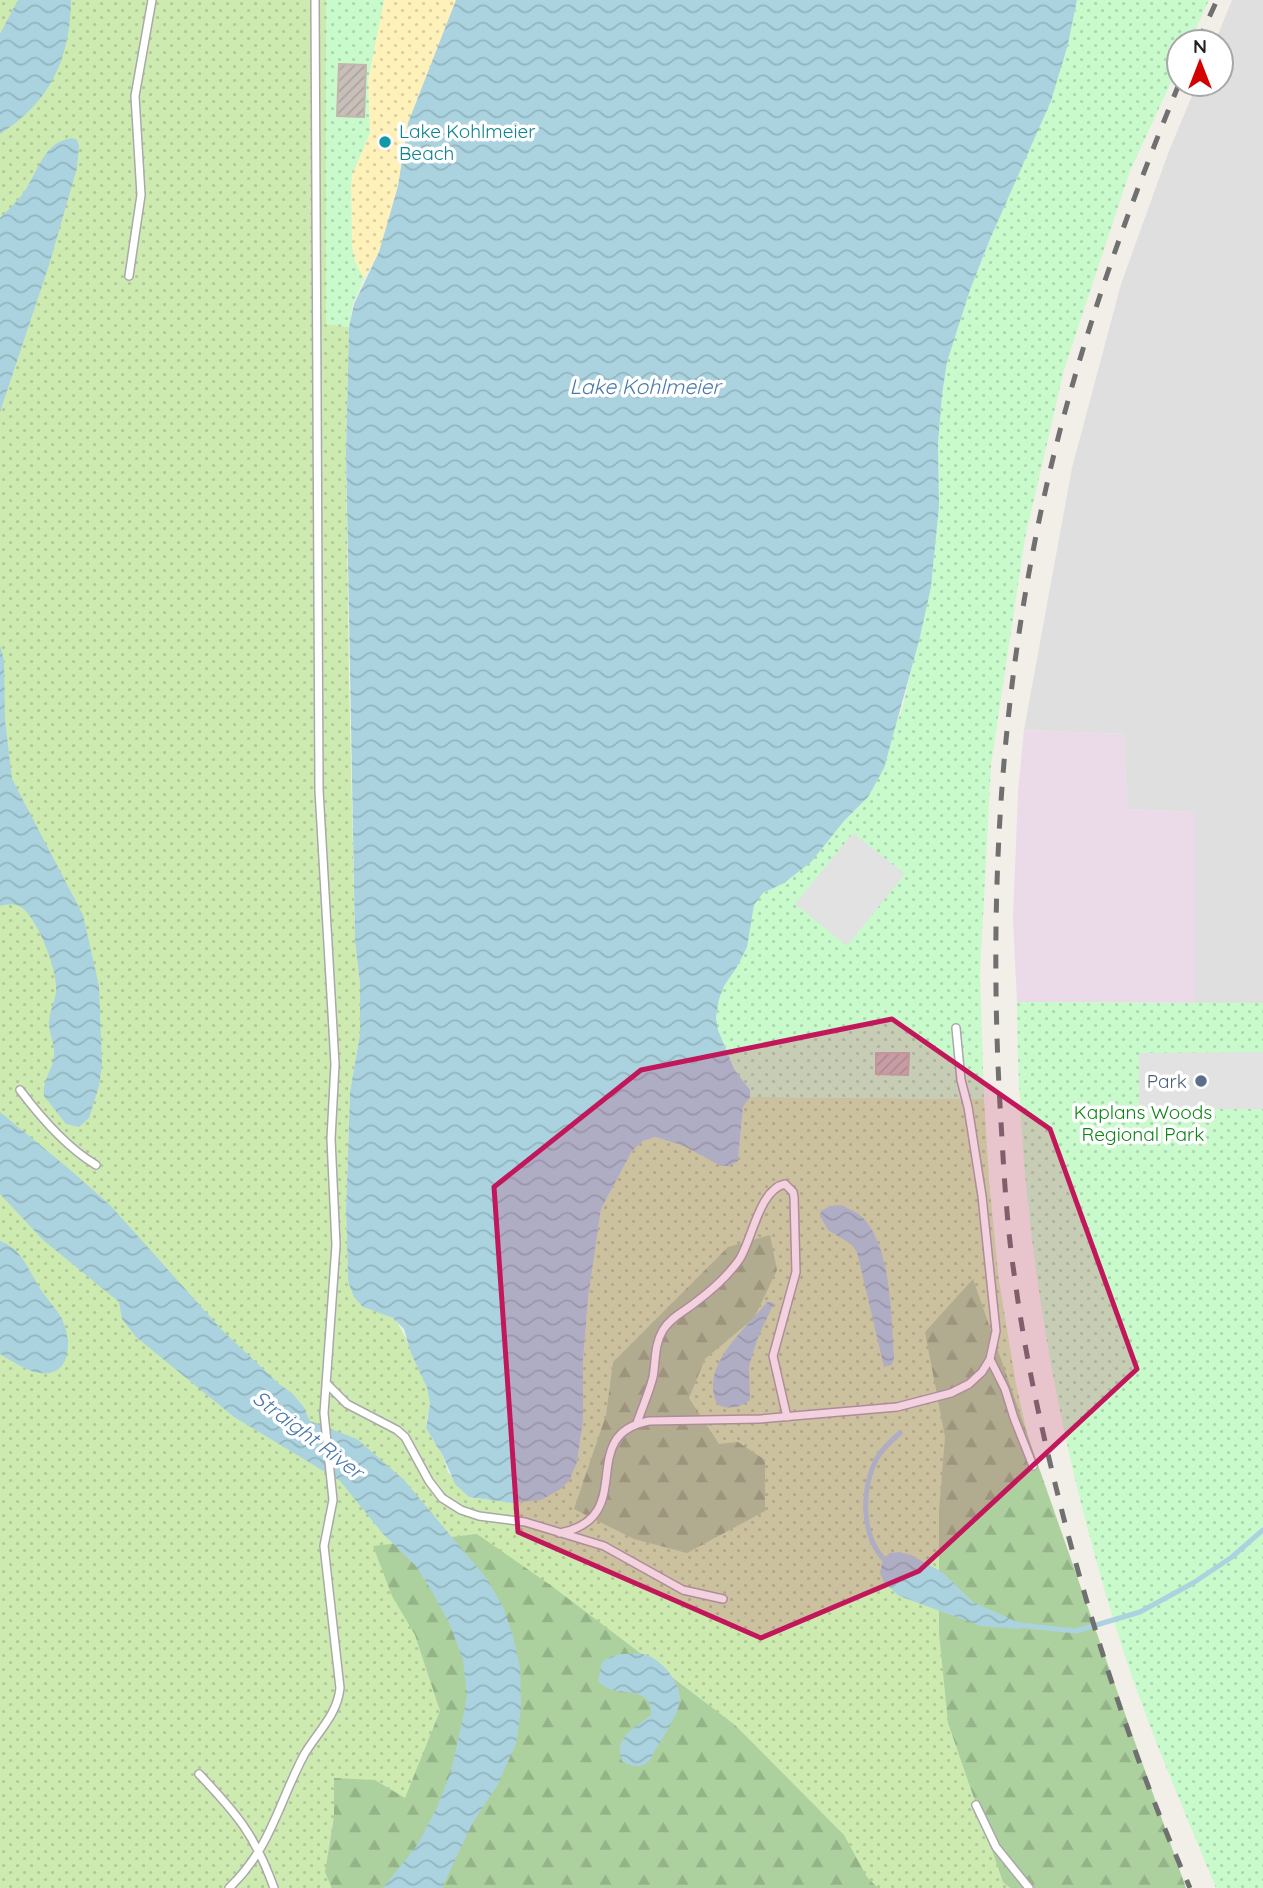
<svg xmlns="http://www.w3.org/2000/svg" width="1263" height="1888" viewBox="0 0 1263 1888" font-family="Quicksand,sans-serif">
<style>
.residential{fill:#e0dfdf}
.industrial{fill:#ebdbe8}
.grass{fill:url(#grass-dots)}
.forest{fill:url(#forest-firs)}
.sand{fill:url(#sand-dots)}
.park{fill:url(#park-dots)}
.parking{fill:#e2e2e2}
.water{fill:url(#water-waves)}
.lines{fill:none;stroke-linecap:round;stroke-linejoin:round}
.stream{stroke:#aad3df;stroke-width:5}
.building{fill:url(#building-hatch);stroke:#c4b6ab;stroke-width:2}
.service-casing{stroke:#a9a9a9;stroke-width:10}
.service{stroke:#fff;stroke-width:7}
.rail{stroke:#707070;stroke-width:5;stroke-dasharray:14 14;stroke-linecap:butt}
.marked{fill:#c2185b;fill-opacity:0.2;stroke:#c2185b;stroke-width:5;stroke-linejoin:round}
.culture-dot{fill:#0f9aa8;stroke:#fff;stroke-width:2.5}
.service-dot{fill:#5c6f8a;stroke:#fff;stroke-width:2.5}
.labels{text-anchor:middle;stroke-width:7;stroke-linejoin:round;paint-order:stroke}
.culture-label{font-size:19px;fill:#0d838f;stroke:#fff;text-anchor:start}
.service-label{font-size:19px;fill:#4e5e75;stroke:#fff;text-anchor:end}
.park-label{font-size:19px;fill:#0c8416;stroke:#fff}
.water-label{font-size:21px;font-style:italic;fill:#4a7aab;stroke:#fff}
</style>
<defs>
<pattern id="grass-dots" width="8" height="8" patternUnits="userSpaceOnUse" patternTransform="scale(1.75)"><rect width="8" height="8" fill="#cdebb0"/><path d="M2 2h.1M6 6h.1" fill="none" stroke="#b0c997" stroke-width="1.8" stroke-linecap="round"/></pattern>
<pattern id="forest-firs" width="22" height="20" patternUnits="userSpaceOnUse" patternTransform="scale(1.75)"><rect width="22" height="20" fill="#add19e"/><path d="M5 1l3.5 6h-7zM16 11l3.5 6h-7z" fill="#95b388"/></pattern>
<pattern id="sand-dots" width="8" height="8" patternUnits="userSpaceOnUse" patternTransform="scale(1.75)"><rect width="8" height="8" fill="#fff1ba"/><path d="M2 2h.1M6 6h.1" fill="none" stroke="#dacea0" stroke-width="1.8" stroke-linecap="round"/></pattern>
<pattern id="park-dots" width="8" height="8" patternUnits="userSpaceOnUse" patternTransform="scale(1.75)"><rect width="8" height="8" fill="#c8facc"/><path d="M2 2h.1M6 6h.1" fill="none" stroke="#acd6af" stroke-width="1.8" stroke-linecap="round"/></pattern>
<pattern id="water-waves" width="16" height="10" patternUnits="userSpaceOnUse" patternTransform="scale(1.75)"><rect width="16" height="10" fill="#aad3df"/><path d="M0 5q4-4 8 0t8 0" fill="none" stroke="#92b5bf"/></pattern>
<pattern id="building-hatch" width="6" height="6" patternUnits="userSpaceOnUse" patternTransform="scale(1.75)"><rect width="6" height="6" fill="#c7bfb8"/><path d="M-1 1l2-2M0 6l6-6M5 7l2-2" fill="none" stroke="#aba49e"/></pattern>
</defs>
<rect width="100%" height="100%" fill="#f2efe9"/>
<path class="residential" d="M1232 0H1263V1003H1195V812L1127 809 1124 734 1024 730 1072 468 1121 284 1169 151 1197 84H1221V42H1215Z"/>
<path class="industrial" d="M1024 730 1124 734 1127 809 1195 812V1003L1017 1002 1013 919 1018 792Z"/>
<path class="grass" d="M0 0H326L327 324 349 327 346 453 349 675 355 941 360 984V1034L350 1092 346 1211 348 1281 363 1307C372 1311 386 1313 394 1319 403 1326 429 1388 430 1400 430 1409 426 1419 426 1428L443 1456 448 1472 469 1497 512 1503 577 1462 583 1421V1361L588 1298 601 1209 632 1151 643 1141 655 1137 682 1144 721 1166 739 1152 743 1107 750 1097 984 1099 989 1181 999 1281 1016 1384 1039 1486 1175 1888H0Z"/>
<path class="forest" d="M770 1235 777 1270 754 1318 705 1359 689 1398 719 1444 738 1442 765 1460V1511L687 1553 634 1539 574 1509 606 1415 613 1362 728 1247Z
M973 1279 1186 1888H1010L1003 1882 948 1723 939 1633V1511L945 1437 925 1332Z
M477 1534 553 1587 735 1725 844 1835 867 1877 878 1888H332L325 1872 334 1817V1778L375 1780 405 1798 440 1711 415 1635 392 1596 373 1546Z"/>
<path class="sand" d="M384 0H456L408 123 398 186 390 214 379 252 364 279 355 261 352 247 351 187 352 175 370 133 368 81Z"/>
<path class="park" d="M326 0H384L368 81 370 133 352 175 351 187 352 247 355 261 364 279 353 304 349 327 326 324Z
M1077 0H1209L1190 42H1179V65L1130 171 1064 370 1025 538 991 765 980 973 984 1099 750 1097V1090L734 1069 718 1030 716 1017 719 999 724 986 737 967 754 905 763 893 784 883 868 797 902 709 931 587 939 507 938 443 942 395 947 362 970 290 1068 44Z
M1017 1002 1263 1003V1888H1216C1185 1813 1153 1739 1127 1662 1057 1450 1018 1225 1017 1002Z"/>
<path class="parking" d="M853 833 905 874 847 946 795 904Z
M1263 1052V1109H1139V1053Z"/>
<path class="water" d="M18 0H71C70 59 51 101 0 134V34Z
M456 0H1077L1068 44 1051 101 990 239 970 290 947 362 942 395 938 443 939 507 931 587 919 641 884 768 868 797 844 821 811 862 784 883 763 893 754 905 747 947 737 967 724 986 719 999 716 1017 718 1030 734 1069 750 1090V1097L743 1107 738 1161 730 1166H721L682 1145 655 1137 643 1141 632 1151 601 1209 588 1298 583 1361V1421L577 1462 569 1481 559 1490 541 1500 512 1503 469 1497 455 1484 443 1456 426 1428 430 1403 427 1388 411 1353 404 1329 393 1318 363 1307 354 1297 348 1281 346 1211 350 1092 360 1034V984L355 941 346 453 349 327 354 304 379 252 390 214 398 186 408 123Z
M72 138 77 140 79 146 77 168 49 265 0 412V218C9 209 19 200 26 189 39 169 44 142 72 138Z
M0 645 4 660 5 720 12 779 83 915 99 986 102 1064 99 1086 89 1118 79 1127 66 1124 44 1096C42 1080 53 1070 54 1055 55 1044 49 1034 49 1023 49 1012 55 1002 56 991 58 971 38 919 21 907 15 903 7 904 0 906Z
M0 1112 68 1168 110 1205 222 1330 279 1384 292 1393 303 1406 310 1421 357 1439 404 1480 487 1579 503 1607 513 1636 520 1668 521 1709 516 1744 498 1784 472 1824 442 1888H383L418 1844 437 1807 451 1772 463 1717 467 1696 463 1660 450 1625 433 1593 416 1566 384 1535 340 1481 234 1417 136 1337 122 1319 119 1302 43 1240 0 1194Z
M841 1205C848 1209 856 1211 861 1216 892 1245 891 1317 894 1358L892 1365 884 1367 857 1252 851 1244 828 1230 820 1216 821 1211 830 1206Z
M0 1241C23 1249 29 1272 41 1290 47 1299 55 1307 61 1317 72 1338 73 1377 40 1373 26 1371 12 1361 0 1354Z
M767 1302 774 1303 758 1337 749 1366 750 1400C741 1408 726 1410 717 1404 699 1364 747 1329 767 1302Z
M899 1552 911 1555 942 1572 973 1602 1024 1625 1020 1629 981 1626 899 1596 884 1582 880 1573 883 1559 890 1553Z
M621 1654C630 1654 641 1652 649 1656 665 1663 684 1687 679 1705 675 1721 658 1744 650 1760 642 1769 632 1767 622 1761 613 1736 636 1728 651 1715 654 1681 610 1701 598 1680L602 1662 610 1657Z"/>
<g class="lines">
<path class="stream" d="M888 1563C860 1539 861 1488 877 1458 883 1448 892 1440 900 1433
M1018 1625 1076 1631 1140 1612 1193 1583 1232 1557 1263 1530"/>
</g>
<path class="building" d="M339 64 366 65 364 117 337 116Z
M876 1053H909L908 1075 876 1074Z"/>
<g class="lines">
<defs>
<path id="service" d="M129 276 141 195 135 96 152 0
M20 1090C41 1118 66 1147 96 1165
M990 1359 1005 1389 1014 1418 1033 1466
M327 1384 347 1404 397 1430 405 1437 429 1481 442 1498 461 1510 479 1516 525 1522 604 1546 683 1590 723 1599
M637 1423C642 1408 649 1393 653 1377 656 1361 654 1345 663 1330 671 1317 685 1311 696 1302 712 1290 727 1277 739 1260 752 1241 759 1189 785 1184L793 1192 794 1197 796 1272 773 1356 787 1417
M560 1533C640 1517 574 1435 649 1421L760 1419 897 1407 951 1393 969 1384 982 1372 990 1359 996 1331 982 1196 968 1107 961 1080 956 1028
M199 1774C237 1814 255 1835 274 1888
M976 1805 996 1847 1029 1888
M229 1888C271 1848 278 1804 304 1755 317 1732 337 1716 340 1688L324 1546 333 1500 324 1413 336 1245 331 1139 335 1064 319 790 315 0"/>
</defs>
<use href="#service" class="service-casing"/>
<use href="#service" class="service"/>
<path class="rail" d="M1198 42 1217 0
M1179 84C1118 233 1064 387 1034 546 997 735 989 930 1001 1122 1004 1175 1007 1228 1015 1280 1026 1363 1045 1445 1066 1527 1099 1650 1138 1771 1190 1888"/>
</g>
<path class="marked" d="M892 1019 1050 1129 1137 1369 919 1571 761 1638 518 1532 494 1187 641 1070Z"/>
<circle class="culture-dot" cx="385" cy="142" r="7"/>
<circle class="service-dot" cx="1201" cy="1081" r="7"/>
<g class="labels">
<g class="culture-label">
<text x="399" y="138">Lake Kohlmeier<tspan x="399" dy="22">Beach</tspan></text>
</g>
<g class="service-label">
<text x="1187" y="1088">Park</text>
</g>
<g class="park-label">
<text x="1143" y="1119">Kaplans Woods<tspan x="1143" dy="22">Regional Park</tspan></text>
</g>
<g class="water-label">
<text x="645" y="394">Lake Kohlmeier</text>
<text transform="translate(308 1435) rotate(37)" y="7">Straight River</text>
</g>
</g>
<g transform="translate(1200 63)"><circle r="33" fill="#ffffff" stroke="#a7a7a7" stroke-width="2"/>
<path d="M0-5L12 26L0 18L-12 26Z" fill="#d40000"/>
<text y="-10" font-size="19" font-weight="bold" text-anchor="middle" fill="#222222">N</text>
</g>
</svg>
